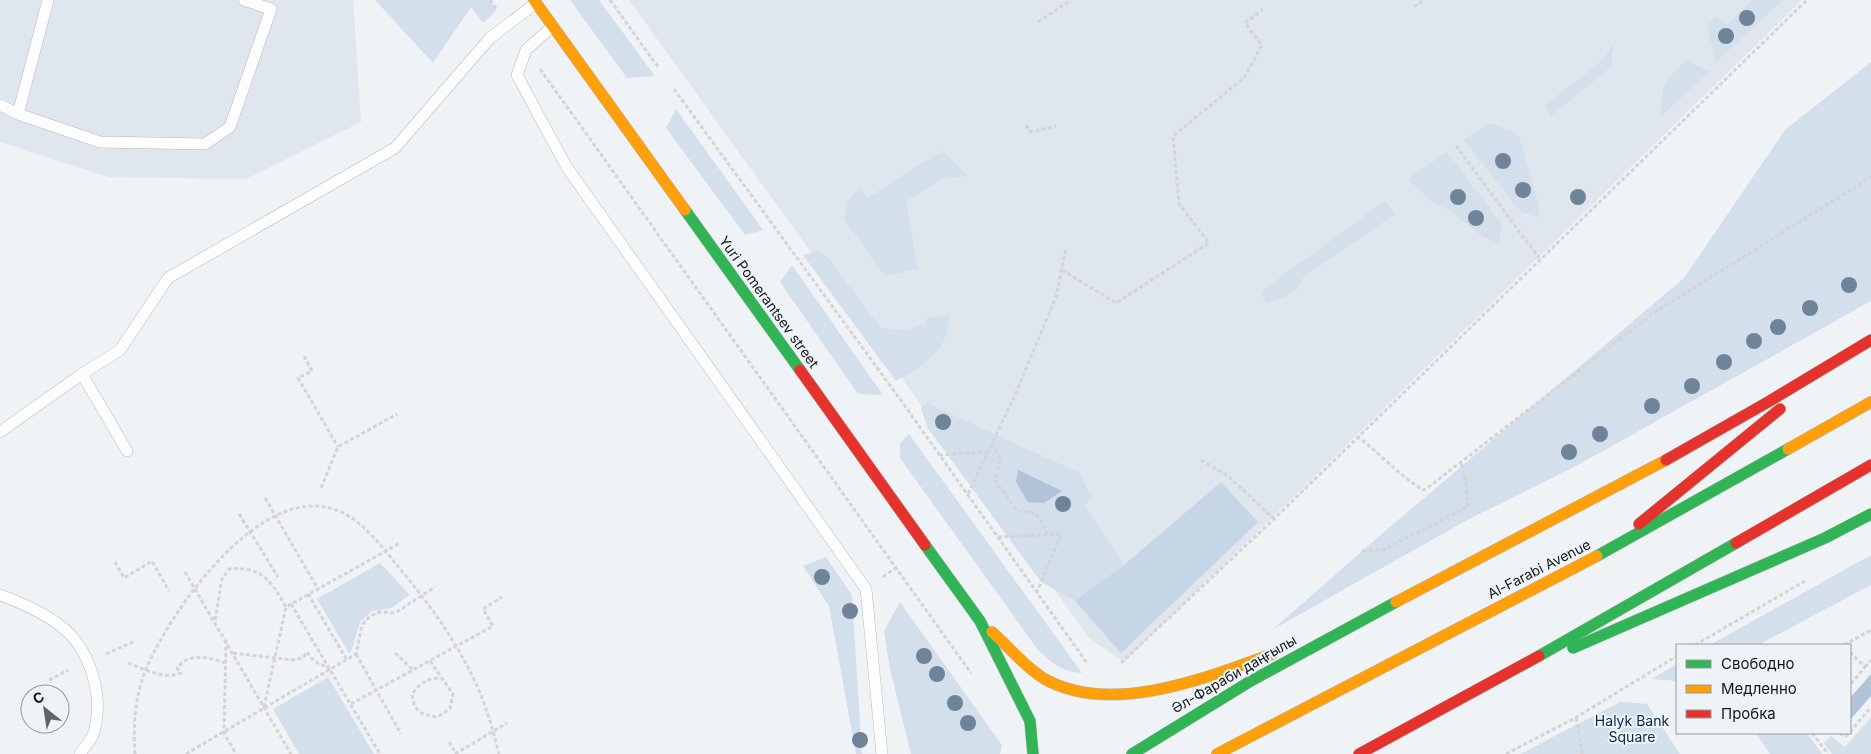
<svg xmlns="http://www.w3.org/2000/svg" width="1871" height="754" viewBox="0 0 1871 754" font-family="Inter,sans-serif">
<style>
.built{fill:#e0e6ed}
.green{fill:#d3dfeb}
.forest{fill:#c7d6e6}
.water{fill:#b1c3d6}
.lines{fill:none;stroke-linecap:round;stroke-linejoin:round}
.lane-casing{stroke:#b8babc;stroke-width:12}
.fast-casing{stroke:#b8babc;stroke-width:12}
.slow-casing{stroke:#b8babc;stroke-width:12}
.jam-casing{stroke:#b8babc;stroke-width:12}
.path{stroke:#d4d4d6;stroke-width:3;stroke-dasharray:4 2.5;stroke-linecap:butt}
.lane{stroke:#fdfdfe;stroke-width:11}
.fast{stroke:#30b455;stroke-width:11}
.slow{stroke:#ff9f0a;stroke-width:11}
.jam{stroke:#e5322d;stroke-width:11}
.tree{fill:#6e8499}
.labels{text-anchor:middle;stroke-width:4;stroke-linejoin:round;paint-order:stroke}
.street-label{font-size:14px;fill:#151718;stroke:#eef3f7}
.park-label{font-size:14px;fill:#032a4d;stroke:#eef3f7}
</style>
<rect width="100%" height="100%" fill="#f0f3f5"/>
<path class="built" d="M0 0H353L361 122 246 179 108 177 0 142Z
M629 0H1802L1124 662 1090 639Z"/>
<path class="green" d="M375 0H490L497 10 483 23 471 7 433 63Z
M570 0H599L655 76 627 78Z
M1752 0H1783L1716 62 1707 27 1715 16 1728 24Z
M1613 44 1611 67 1551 116 1545 105 1603 60Z
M1686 59 1709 72 1660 117 1664 84Z
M1871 62V301L1576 466 1469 519 1272 630 1384 532 1684 278 1785 130Z
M676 109 763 230 745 235 666 128Z
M1490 123 1519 135 1540 210 1537 217 1521 212 1464 140Z
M942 151 969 176 945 178 906 201 918 269 885 276 844 219 848 200 860 187 867 198Z
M1447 152 1502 224 1499 243 1483 237 1450 211 1430 200 1408 179Z
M1385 201 1395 214 1303 277C1300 294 1281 298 1267 303L1260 292Z
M818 251 829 259 881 328 906 330 925 324 927 318 949 315C950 350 923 365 896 381L803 255Z
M792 265 883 395 858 394 780 282Z
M928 402 931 405 1080 473 1092 499 1084 505 1124 565 1075 601 1041 582 927 427 921 408Z
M909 434 1082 673C1061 671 1054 665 1038 650L900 458V443Z
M1871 555V585L1758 645H1710Z
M826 557 852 595 862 754H856L829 606 803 566Z
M380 563 410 595 391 608 372 611 360 622 351 652 349 653 317 599Z
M900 602 1002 745 1000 754H911L890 669 884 631Z
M1677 664V681L1651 679Z
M328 677 374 754H299L273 709Z
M1620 702 1647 704 1680 754H1520Z
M1871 717V754H1832L1824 743 1831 736 1845 747Z
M1756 733H1807L1822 754H1770Z"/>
<path class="forest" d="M1221 482 1258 522 1121 653 1075 601 1124 565Z"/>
<path class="water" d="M1018 470 1062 491 1044 503 1028 502 1016 482Z
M1871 674V696L1850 720V698Z"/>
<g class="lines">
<defs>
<path id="lane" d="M553 26 526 50 517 75 566 166 866 589 882 754
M0 105 18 114 100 142 205 144 230 127 271 9 244 0
M18 114 48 0
M82 374 127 451
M0 432 82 374 120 350 168 278 395 148 490 38 536 3
M0 595C22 603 43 612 62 627 91 650 105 699 93 735 90 741 84 748 80 754"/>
<path id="fast" d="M685 210 800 370
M925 545 980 621 1030 721 1033 754
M1597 556 1788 449
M1573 648 1825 538 1871 514
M1539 656 1736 543
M1132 754 1249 682 1396 602"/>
<path id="slow" d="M534 0 685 210
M1788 449 1871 402
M1396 602 1666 460
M992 632C1009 647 1024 666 1043 678 1110 717 1206 678 1272 654
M1217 754 1597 556"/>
<path id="jam" d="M800 370 925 545
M1666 460 1768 402 1871 340
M1639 524 1780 409
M1736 543 1871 465
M1359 754 1539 656"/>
</defs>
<use href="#lane" class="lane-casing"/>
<use href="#fast" class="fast-casing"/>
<use href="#slow" class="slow-casing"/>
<use href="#jam" class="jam-casing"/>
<path class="path" d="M490 0 496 8
M610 0 658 67
M1414 7 1424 0
M1038 22 1071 0
M540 69 971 673
M674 89 902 402 1087 663
M1026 125 1031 132 1056 126
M1456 146 1539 258
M1062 270 1116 303 1209 243 1179 204 1173 136 1244 78 1262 45 1245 23 1263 9
M304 356 312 371 298 378 338 447
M1357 436C1379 453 1400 476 1423 490L1426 489 1652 314 1871 177
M992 444 1001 459 995 480 1017 511 1036 513 1048 535
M939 455 988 452
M1201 460 1228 476 1274 519
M321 488 338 447 397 414
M968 494 1015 395 1056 297 1066 248
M265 498 318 589
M239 514 278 577
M998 537 1061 534 1037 592
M1362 551 1383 550 1468 507 1466 483 1461 462
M115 562 124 578 152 561 169 591
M185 572 291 754
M883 577 895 568
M308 594 347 660
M291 604 380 754
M215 620 222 579 229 569C262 566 271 581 286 607
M226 640 224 733 236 754
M1695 645 1805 581
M1844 645 1871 630
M1850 652 1865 667 1850 685
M233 653 293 660 303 658 307 652 314 661 330 669
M395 653 413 670
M106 654 135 641
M356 654 401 734
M430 661 453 694 450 709 437 717C420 715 414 711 412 694 421 682 428 678 442 678
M128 663C144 669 164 680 181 673L177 668C189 652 208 657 225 663
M1121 663 1274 519 1807 0
M1865 667 1871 660
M49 680 68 670
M351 704 493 626 483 609 502 597
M264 707 286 607 400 543
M1576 718 1582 754
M1850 732 1871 707
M1812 733 1828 754
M1840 733 1845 737 1849 733
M449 742 456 753
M135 754C133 725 135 696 146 669 171 610 264 476 341 512 363 522 381 545 396 564 427 601 457 641 477 686 487 708 493 731 499 754
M186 754 356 654 362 625 370 616 380 612 395 613 435 587
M455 754 507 723
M1506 754 1575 718 1677 656"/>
<use href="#lane" class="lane"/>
<use href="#fast" class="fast"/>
<use href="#slow" class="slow"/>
<use href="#jam" class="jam"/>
</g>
<g class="tree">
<circle cx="1747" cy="18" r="8"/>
<circle cx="1726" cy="36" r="8"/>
<circle cx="1503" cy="161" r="8"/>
<circle cx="1523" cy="190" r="8"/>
<circle cx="1458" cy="197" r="8"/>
<circle cx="1578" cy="197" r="8"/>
<circle cx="1476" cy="218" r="8"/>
<circle cx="1849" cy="285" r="8"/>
<circle cx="1810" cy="308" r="8"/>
<circle cx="1778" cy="327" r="8"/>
<circle cx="1754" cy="341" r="8"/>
<circle cx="1724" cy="362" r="8"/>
<circle cx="1692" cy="386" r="8"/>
<circle cx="1652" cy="406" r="8"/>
<circle cx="943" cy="422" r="8"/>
<circle cx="1600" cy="434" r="8"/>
<circle cx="1569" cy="452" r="8"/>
<circle cx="1063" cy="504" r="8"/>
<circle cx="822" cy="577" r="8"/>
<circle cx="850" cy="611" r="8"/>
<circle cx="924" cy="656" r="8"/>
<circle cx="937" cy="674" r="8"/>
<circle cx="955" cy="703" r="8"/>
<circle cx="968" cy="723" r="8"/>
<circle cx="860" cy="740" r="8"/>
</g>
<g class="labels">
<g class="street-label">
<text transform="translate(769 302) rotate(54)" y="5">Yuri Pomerantsev street</text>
<text transform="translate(1539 569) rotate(-27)" y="5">Al-Farabi Avenue</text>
<text transform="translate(1234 674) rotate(-30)" y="5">Әл-Фараби даңғылы</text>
</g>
<g class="park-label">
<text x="1632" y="726">Halyk Bank<tspan x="1632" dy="16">Square</tspan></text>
</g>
</g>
<rect x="1676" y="644" width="175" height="90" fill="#eef3f7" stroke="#979b9e"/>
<rect x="1686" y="660" width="25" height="8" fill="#30b455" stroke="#979b9e"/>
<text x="1721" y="669" font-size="15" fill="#151718">Свободно</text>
<rect x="1686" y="685" width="25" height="8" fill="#ff9f0a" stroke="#979b9e"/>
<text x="1721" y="694" font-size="15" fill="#151718">Медленно</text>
<rect x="1686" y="710" width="25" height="8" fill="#e5322d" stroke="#979b9e"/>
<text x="1721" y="719" font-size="15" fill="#151718">Пробка</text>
<g transform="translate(45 709) rotate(330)"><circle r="24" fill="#eef3f7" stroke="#979b9e"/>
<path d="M0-4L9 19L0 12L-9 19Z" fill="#626465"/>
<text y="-8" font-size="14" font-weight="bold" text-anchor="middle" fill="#151718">С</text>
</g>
</svg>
